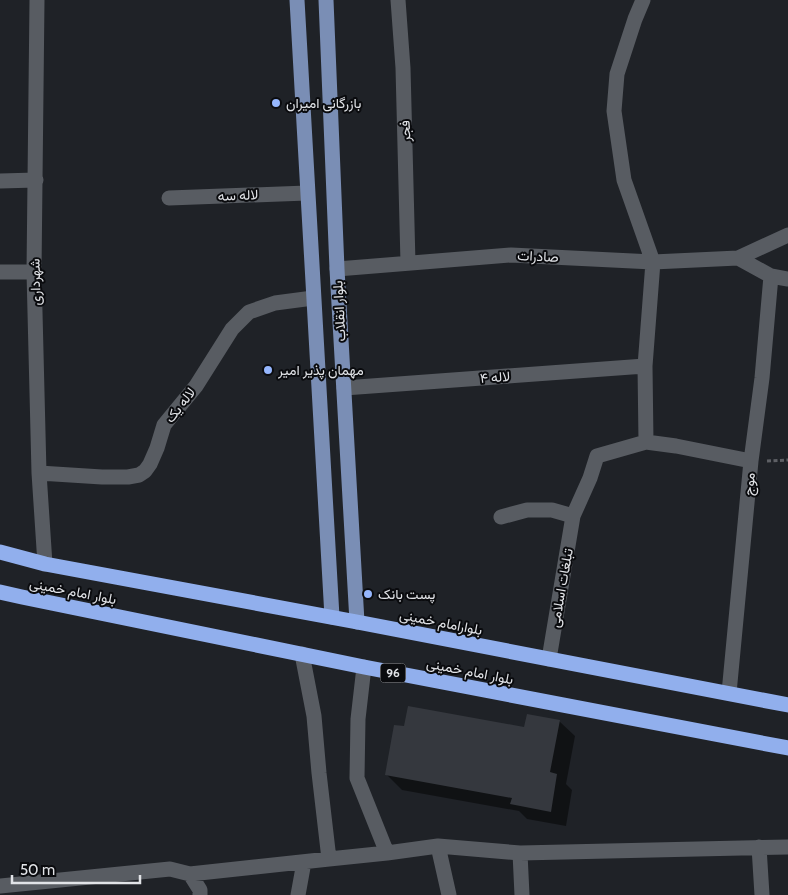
<svg xmlns="http://www.w3.org/2000/svg" width="788" height="895" viewBox="0 0 788 895" font-family="Cabin,Vazirmatn,sans-serif">
<style>
.shadow{fill:#0007}
.building{fill:#35383e}
.lines{fill:none;stroke-linecap:round;stroke-linejoin:round}
.path{stroke:#5e6065;stroke-width:3;stroke-dasharray:4 2.5;stroke-linecap:butt}
.minor{stroke:#585c62;stroke-width:15}
.major{stroke:#7a8eb5;stroke-width:15}
.highway{stroke:#91afed;stroke-width:15}
.poi-dot{fill:#95b6fd;stroke:#0a0b0e;stroke-width:2}
.labels{text-anchor:middle;stroke-width:4;stroke-linejoin:round;paint-order:stroke}
.shield{fill:#0a0b0e;stroke:#a0a2a6;stroke-width:1}
.shield-label{font-size:12px;font-weight:bold;fill:#e1e3e7}
.poi-label{font-size:14px;fill:#e1e3e7;stroke:#0a0b0e;text-anchor:start}
.street-label{font-size:14px;fill:#e1e3e7;stroke:#0a0b0e}
</style>
<rect width="100%" height="100%" fill="#1f2227"/>
<path class="shadow" d="M559 721 575 736 566 784 572 790 566 826 527 819 519 811 402 790 386 774 525 729Z"/>
<path class="building" d="M408 706 524 727 527 714 560 720 550 772 557 774 551 812 510 804 512 798 385 775 394 725 404 726Z"/>
<g class="lines">
<path class="path" d="M767 461 788 460"/>
<path class="minor" d="M37 0 34 272 39 473 45 564
M398 0 403 68 408 263
M643 0 635 19 617 74 614 111 624 180 653 262 645 366 646 442 676 446 751 461
M0 181 36 180
M169 198 307 193
M738 258 788 235
M337 269 511 255 653 262 738 258 771 276 788 279
M0 272H34
M344 388 645 366
M39 473 102 477H128L139 475 145 471 150 464 157 448 164 425 196 386 232 329 249 312 275 303 313 298
M501 517 527 510H552L573 516 590 478 597 456 646 442
M302 654 314 716 319 773 329 859
M549 659 573 516
M364 667 358 719 357 778 387 853
M729 693 751 461 762 378 771 276
M438 846 449 895
M759 847 762 895
M520 853 522 895
M190 874 329 859 387 853 438 846 520 853 788 847
M0 886 170 869 190 874 200 890V895
M298 895 304 862"/>
<path class="major" d="M297 0 332 617
M326 0 337 269 357 622"/>
<path class="highway" d="M0 552 45 564 357 622 788 705
M0 592 22 597 364 667 788 748"/>
</g>
<g class="poi-dot">
<circle cx="276" cy="103" r="5"/>
<circle cx="268" cy="370" r="5"/>
<circle cx="368" cy="594" r="5"/>
</g>
<g class="labels">
<rect class="shield" x="380.5" y="663.5" width="25" height="19" rx="4"/>
<g class="shield-label">
<text x="393" y="677">96</text>
</g>
<g class="poi-label">
<text x="286" y="108">بازرگانی امیران</text>
<text x="278" y="375">مهمان پذیر امیر</text>
<text x="378" y="599">پست بانک</text>
</g>
<g class="street-label">
<text transform="translate(405 131) rotate(-92)" y="5">فجر</text>
<text transform="translate(238 195) rotate(-2)" y="5">لاله سه</text>
<text transform="translate(538 256) rotate(3)" y="5">صادرات</text>
<text transform="translate(35 282) rotate(-91)" y="5">شهرداری</text>
<text transform="translate(339 311) rotate(-93)" y="5">بلوار انقلاب</text>
<text transform="translate(495 377) rotate(-4)" y="5">لاله ۴</text>
<text transform="translate(180 405) rotate(-52)" y="5">لاله یک</text>
<text transform="translate(749 484) rotate(-85)" y="5">موج</text>
<text transform="translate(561 588) rotate(-80)" y="5">تبلغات اسلامی</text>
<text transform="translate(73 591) rotate(11)" y="5">بلوار امام خمینی</text>
<text transform="translate(441 622) rotate(11)" y="5">بلوارامام خمینی</text>
<text transform="translate(470 671) rotate(11)" y="5">بلوار امام خمینی</text>
</g>
</g>
<path d="M12 875v8h128v-8" fill="none" stroke="#e1e3e7" stroke-width="2.5"/>
<text x="20" y="875" font-size="15" fill="#e1e3e7" stroke="#0a0b0e" stroke-width="4" paint-order="stroke">50 m</text>
</svg>
